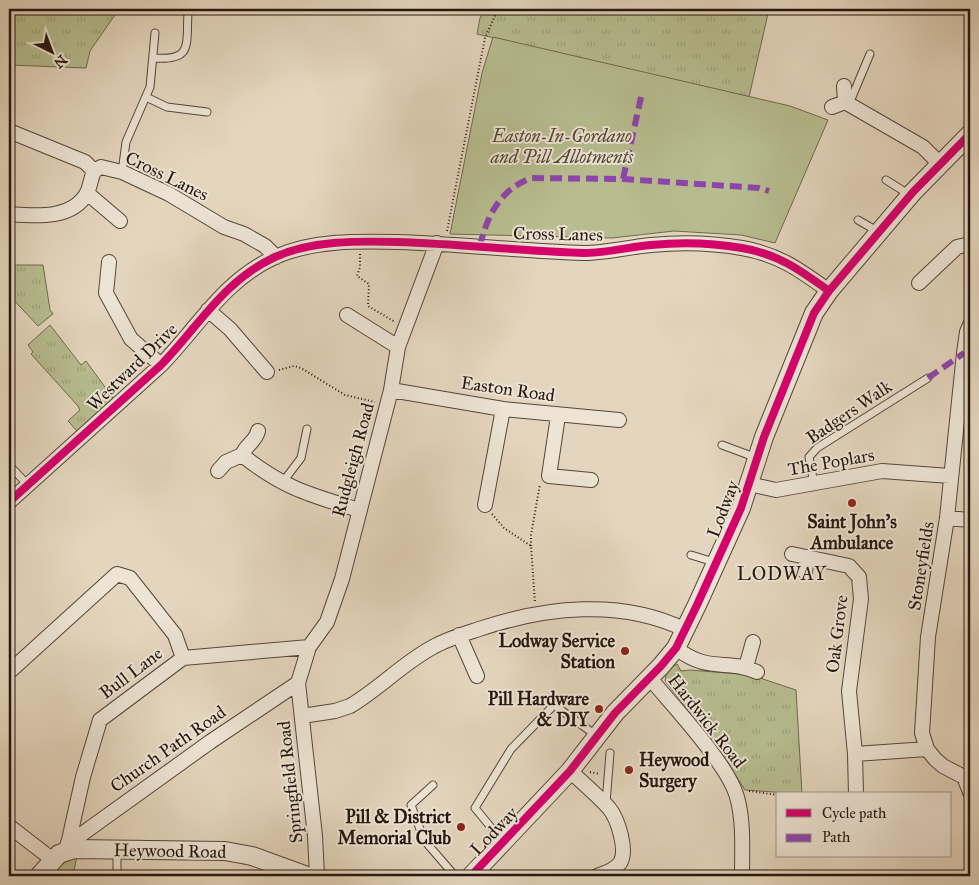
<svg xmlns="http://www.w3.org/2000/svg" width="979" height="885" viewBox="0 0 979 885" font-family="'IM FELL Great Primer',serif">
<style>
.grass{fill:url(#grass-tufts);stroke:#6e6a4f}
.garden{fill:#b7bd8f;stroke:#6e6a4f}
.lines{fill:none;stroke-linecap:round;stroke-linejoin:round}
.service-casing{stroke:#55463b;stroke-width:9}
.minor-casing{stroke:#55463b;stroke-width:16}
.tertiary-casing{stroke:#55463b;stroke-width:20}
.path{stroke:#25160f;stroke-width:2;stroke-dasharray:1 2.5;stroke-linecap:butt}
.service{stroke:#ede4d5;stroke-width:7}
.minor{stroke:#ede4d5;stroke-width:14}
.tertiary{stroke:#ede4d5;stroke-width:18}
.quiet{stroke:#8e44ad;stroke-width:6;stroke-dasharray:12 6;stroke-linecap:butt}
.cycleway-casing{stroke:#ede4d5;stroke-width:11}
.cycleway{stroke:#d6006c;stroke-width:8}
.poi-dot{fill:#8f2418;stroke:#ede4d5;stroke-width:2}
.labels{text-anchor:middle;stroke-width:4;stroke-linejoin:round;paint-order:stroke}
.park-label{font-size:18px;font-style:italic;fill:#514835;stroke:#ede4d5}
.street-label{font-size:18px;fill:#25160f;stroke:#ede4d5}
.poi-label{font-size:18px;font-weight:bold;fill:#25160f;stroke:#ede4d5;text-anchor:end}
.neighbourhood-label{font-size:19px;letter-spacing:1px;fill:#25160f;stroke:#ede4d5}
</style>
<defs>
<pattern id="grass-tufts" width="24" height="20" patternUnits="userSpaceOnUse" patternTransform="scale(1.25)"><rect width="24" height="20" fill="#b7bd8f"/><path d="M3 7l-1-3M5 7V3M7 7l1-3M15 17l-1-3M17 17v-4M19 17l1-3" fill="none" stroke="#9da27a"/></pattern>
</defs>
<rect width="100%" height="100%" fill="#e4d6be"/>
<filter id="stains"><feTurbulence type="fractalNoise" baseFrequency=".004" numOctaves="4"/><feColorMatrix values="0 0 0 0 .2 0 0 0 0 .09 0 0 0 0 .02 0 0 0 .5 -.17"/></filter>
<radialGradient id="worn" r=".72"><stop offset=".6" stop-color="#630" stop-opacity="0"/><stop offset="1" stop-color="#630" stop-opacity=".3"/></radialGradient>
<path class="grass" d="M9 9H119L90 51 86 68 9 65Z
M486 9H769L749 97 477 34 480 18Z
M9 265H43L50 310 53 314 38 326 9 295Z
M50 325 81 365 86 361 113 398 77 431 68 421 80 410 78 406 31 354 33 352 28 345Z
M677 664 681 671 690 670 751 675 796 690 802 794 745 790 722 754 665 681 667 670Z
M77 856 73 876H51L61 864Z"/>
<path class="garden" d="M493 37 790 106 828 120 775 243 741 235 674 231 612 238 450 234 482 73Z"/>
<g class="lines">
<defs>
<path id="service" d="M153 58C193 61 186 46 188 13
M146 97 167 107 207 112
M849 104 870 54
M122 172 126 142 150 87 155 33
M886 180 910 195
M858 220 877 231
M722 445 757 458
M9 465 28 485
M282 483 301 458 307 429
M814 484 809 457 817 448 928 378
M691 555 717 563
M433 785 411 805 424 840 455 876
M606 803 610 753
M503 842 475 808 511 749 554 705 597 736
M117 850V876"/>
<path id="minor" d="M844 86 845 102 923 147 941 165
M832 107 845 102
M9 131 85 162 94 171
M94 171 101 167 122 172 169 194 224 227 244 234 265 246 276 257
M87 193 120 221
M9 214C35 216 72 220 87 193 90 187 91 178 94 171
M109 262 106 293 131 339 161 365
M919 283 957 247 970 244
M208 310 230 329 267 372
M347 315 398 347
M970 325 967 332 964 353 947 518 928 637 922 733 927 749 935 759 943 766 964 777 970 792
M391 390 503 409 619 420
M558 416 549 476 591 480
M242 455C283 488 310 495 359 510
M242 455C246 445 256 441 258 431
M218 471 226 462 242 455
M749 484 776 490 882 471 950 476
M9 502 161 365C199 326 223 281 275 257 313 240 358 241 398 242 460 244 522 251 584 253 606 253 629 247 651 245 681 242 713 243 742 248 778 254 800 270 829 291
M485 505 503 409
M947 518 970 520
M792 554 849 566 859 577 861 599 849 691 855 754
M805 572 807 557
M459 635 477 676
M676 648C709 674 727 658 757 672
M746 667 753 642
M9 672 117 574 130 578 175 635 183 658
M649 677C672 705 728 764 737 797 744 822 742 850 742 876
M302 716 335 711 350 706C379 689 403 663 433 647 447 639 464 634 479 629 545 607 621 598 686 630
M570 771C583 783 597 795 609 808 618 819 628 851 620 863 614 871 605 873 597 876
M856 794 855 754 927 749
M9 826 53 860
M69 840 83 777 100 720 183 658 309 647
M67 846 69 840 75 839 210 742 298 683
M317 876 315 836 298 683 309 647 327 622 342 579 391 390 398 347 437 243"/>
<path id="tertiary" d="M39 876 59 854 74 849 225 851 252 856 307 876
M471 876 570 771 615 713 661 666 676 648 697 605 741 508 764 437 814 313 829 291 913 192 970 134"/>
</defs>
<use href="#service" class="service-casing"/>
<use href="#minor" class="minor-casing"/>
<use href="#tertiary" class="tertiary-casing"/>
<path class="path" d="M447 231 485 38 498 9
M360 254V267L357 276 369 284 368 306 395 322
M279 370 294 366 301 368 345 395 375 402
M492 514 504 528 531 546 535 603
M531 546V535L540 484
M590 772 600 774
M749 791 778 795"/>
<use href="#service" class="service"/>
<use href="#minor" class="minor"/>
<use href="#tertiary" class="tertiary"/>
<path class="quiet" d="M623 179 641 97
M480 246C487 215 501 189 531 178L623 179 759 188 769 191
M928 378 964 353"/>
<defs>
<path id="cycleway" d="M9 502 161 365C199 326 223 281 275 257 313 240 358 241 398 242 460 244 522 251 584 253 606 253 629 247 651 245 681 242 713 243 742 248 778 254 800 270 829 291
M471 876 570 771 615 713 661 666 676 648 697 605 741 508 764 437 814 313 829 291 913 192 970 134"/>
</defs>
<use href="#cycleway" class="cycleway-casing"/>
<use href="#cycleway" class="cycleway"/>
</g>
<g class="poi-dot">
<circle cx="852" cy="503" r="5"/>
<circle cx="625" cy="651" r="5"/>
<circle cx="599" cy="709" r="5"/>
<circle cx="629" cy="770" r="5"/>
<circle cx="461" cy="827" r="5"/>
</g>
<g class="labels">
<g class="park-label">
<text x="562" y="142">Easton-In-Gordano<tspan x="562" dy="21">and Pill Allotments</tspan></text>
</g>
<g class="street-label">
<text transform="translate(167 176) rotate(26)" y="6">Cross Lanes</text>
<text transform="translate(558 234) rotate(1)" y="6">Cross Lanes</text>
<text transform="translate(132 367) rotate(-44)" y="6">Westward Drive</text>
<text transform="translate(508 389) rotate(8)" y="6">Easton Road</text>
<text transform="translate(849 412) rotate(-34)" y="6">Badgers Walk</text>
<text transform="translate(353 460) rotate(-75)" y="6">Rudgleigh Road</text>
<text transform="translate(831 462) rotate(-10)" y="6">The Poplars</text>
<text transform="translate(723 509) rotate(-69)" y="6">Lodway</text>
<text transform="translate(921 566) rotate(-81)" y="6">Stoneyfields</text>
<text transform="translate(837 634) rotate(-83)" y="6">Oak Grove</text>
<text transform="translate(131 673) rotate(-37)" y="6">Bull Lane</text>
<text transform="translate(707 721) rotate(52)" y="6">Hardwick Road</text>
<text transform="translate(168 749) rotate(-35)" y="6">Church Path Road</text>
<text transform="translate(290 782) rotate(-96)" y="6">Springfield Road</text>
<text transform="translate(494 831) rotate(-46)" y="6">Lodway</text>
<text transform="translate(170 851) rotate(1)" y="6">Heywood Road</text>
</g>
<g class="poi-label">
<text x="852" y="528" text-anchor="middle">Saint John's<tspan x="852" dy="21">Ambulance</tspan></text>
<text x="615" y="647">Lodway Service<tspan x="615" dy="21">Station</tspan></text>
<text x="589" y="705">Pill Hardware<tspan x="589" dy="21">&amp; DIY</tspan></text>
<text x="639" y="766" text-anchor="start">Heywood<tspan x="639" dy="21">Surgery</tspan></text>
<text x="451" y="823">Pill &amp; District<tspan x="451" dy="21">Memorial Club</tspan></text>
</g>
<g class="neighbourhood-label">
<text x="782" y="580">LODWAY</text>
</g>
</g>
<rect width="979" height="885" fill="none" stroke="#e4d6be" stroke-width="30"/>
<rect x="10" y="10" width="959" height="865" fill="none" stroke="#25160f" stroke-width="2.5"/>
<rect x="15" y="15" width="949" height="855" fill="none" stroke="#25160f"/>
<rect x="776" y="792" width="175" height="65" fill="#ede4d5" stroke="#9d9286"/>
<rect x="786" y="809" width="25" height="8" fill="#d6006c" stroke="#9d9286"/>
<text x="822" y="818" font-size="15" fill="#25160f">Cycle path</text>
<rect x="786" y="834" width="25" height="8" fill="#8e44ad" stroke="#9d9286"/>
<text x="822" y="842" font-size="15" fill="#25160f">Path</text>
<g transform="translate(52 52) rotate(138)" stroke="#ede4d5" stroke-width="4" paint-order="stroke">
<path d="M0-4L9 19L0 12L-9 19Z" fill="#25160f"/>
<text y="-8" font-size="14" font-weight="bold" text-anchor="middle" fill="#25160f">N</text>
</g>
<rect width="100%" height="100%" filter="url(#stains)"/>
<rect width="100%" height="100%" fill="url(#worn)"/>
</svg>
